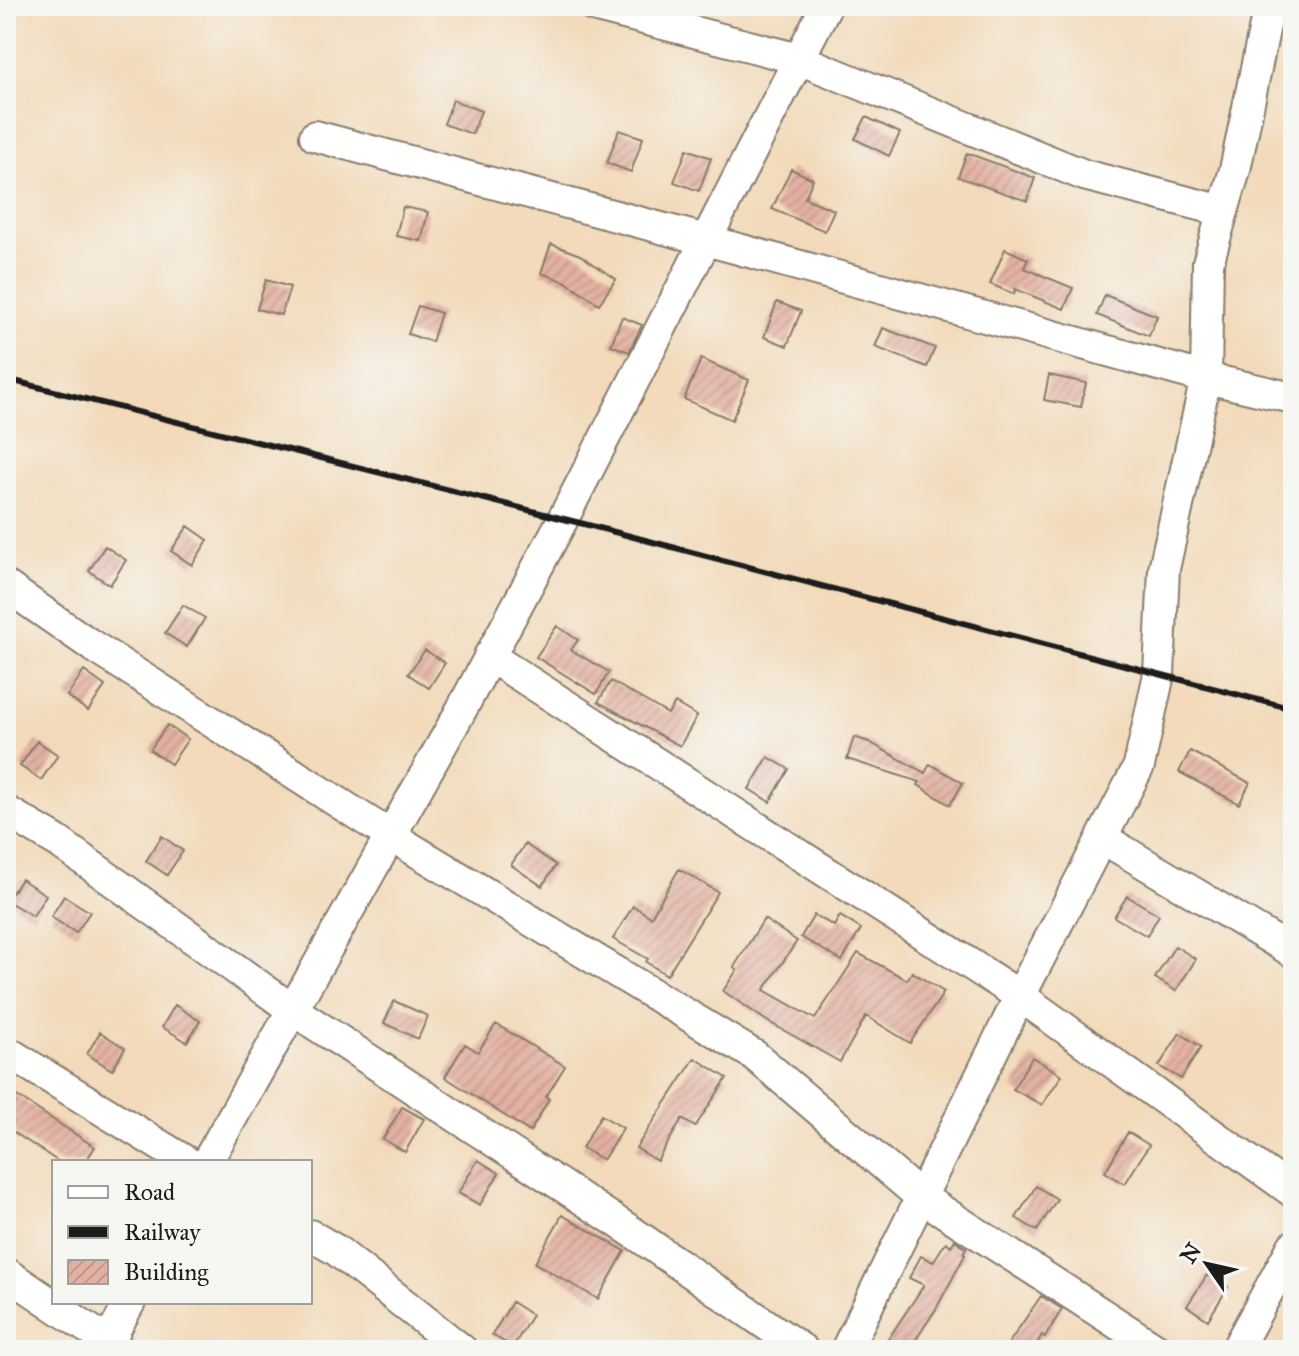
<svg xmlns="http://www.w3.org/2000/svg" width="1299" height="1356" viewBox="0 0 1299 1356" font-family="'IM FELL Great Primer',serif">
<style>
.building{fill:url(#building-hatch)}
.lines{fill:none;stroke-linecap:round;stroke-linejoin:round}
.minor-casing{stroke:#877b6b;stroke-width:34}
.minor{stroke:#fff;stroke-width:30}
.rail{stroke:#1c1c1c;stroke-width:6}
</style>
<defs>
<pattern id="building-hatch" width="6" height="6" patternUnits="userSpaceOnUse" patternTransform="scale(2)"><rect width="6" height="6" fill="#e3b1a3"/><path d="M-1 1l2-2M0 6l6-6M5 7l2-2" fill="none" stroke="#c2988c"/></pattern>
</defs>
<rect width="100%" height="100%" fill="#f6f6f2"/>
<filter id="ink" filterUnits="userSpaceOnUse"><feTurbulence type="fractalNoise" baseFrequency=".0125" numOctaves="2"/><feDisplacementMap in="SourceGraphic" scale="16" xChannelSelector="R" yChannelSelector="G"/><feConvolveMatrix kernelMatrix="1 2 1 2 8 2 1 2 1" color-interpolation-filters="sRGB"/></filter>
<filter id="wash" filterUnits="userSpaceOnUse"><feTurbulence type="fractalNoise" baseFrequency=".006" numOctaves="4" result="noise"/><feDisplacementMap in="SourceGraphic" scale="32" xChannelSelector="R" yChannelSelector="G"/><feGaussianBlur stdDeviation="1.8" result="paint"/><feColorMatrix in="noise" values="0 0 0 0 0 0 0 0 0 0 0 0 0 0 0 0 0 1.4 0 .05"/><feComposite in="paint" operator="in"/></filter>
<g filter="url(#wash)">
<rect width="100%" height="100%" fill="#f2daba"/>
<g id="blocks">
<path class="building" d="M453 100 481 111 472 134 444 124Z
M866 117 900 133 889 156 855 139Z
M619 130 643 138 631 172 607 163Z
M687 149 711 158 699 191 674 182Z
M967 153 1035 178 1027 201 958 177Z
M791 169 813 179 805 198 834 210 825 231 772 209Z
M403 207 428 212 421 241 396 236Z
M551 244 580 255 616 279 599 304 566 282 541 273Z
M1005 249 1028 259 1024 268 1073 288 1064 309 1015 289 1014 294 990 284Z
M266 280 290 287 281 315 257 309Z
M1105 295 1157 316 1149 336 1097 315Z
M777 302 801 311 787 346 764 337Z
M418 306 441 313 432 342 408 334Z
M622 317 642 325 629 352 611 345Z
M883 328 935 348 927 367 875 347Z
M701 359 749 380 732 420 684 399Z
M1049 375 1086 383 1081 407 1044 400Z
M188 526 208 540 192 565 171 551Z
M105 546 126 560 110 585 89 571Z
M183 605 205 618 187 647 165 633Z
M557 626 578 640 571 650 609 672 596 694 536 657Z
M425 650 445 663 429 688 408 674Z
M84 671 105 686 88 711 67 696Z
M611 681 668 714 675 703 697 716 680 746 598 702Z
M167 725 188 739 171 764 150 750Z
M854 737 869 742 925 773 930 764 963 783 950 805 918 785 920 782 847 759Z
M37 741 58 755 41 780 20 766Z
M1190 751 1250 783 1239 804 1179 772Z
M768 757 789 769 770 802 749 789Z
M162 836 183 851 167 875 146 861Z
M525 844 556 865 542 886 511 865Z
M679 869 718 892 667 975 646 962 648 959 613 939 633 906 651 917Z
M21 879 46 895 33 916 7 901Z
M64 896 90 912 76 933 51 917Z
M1127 896 1159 915 1147 936 1114 917Z
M814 915 834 926 840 916 861 929 842 961 801 937Z
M764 919 797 941 764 990 815 1019 858 953 907 980 912 972 944 992 910 1043 866 1016 840 1062 767 1021 723 991 737 970 734 967Z
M1175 946 1196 959 1176 991 1155 978Z
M394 1001 428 1016 418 1039 384 1023Z
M175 1005 200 1021 187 1042 162 1027Z
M496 1024 565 1066 546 1097 549 1099 530 1132 445 1077 465 1044 478 1052Z
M100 1032 125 1048 112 1070 87 1054Z
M1180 1033 1201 1047 1181 1079 1159 1066Z
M1032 1057 1062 1075 1042 1105 1013 1089Z
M695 1058 727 1078 695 1127 682 1119 657 1161 636 1148Z
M6 1089 95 1147 85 1162H59L6 1127Z
M402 1107 424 1119 405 1152 383 1139Z
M601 1115 623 1128 603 1160 582 1148Z
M1128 1132 1149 1145 1125 1184 1105 1172Z
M478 1160 499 1173 480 1205 458 1193Z
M1036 1186 1057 1199 1037 1231 1016 1218Z
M562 1215 625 1251 598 1299 535 1263Z
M955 1240 966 1248 963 1254 965 1255 936 1309 909 1350H881L924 1285 909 1278 921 1256 933 1262 946 1242 951 1246Z
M1207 1275 1228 1287 1208 1320 1187 1306Z
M1041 1296 1062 1309 1045 1337 1042 1335 1033 1350H1004Z
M512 1302 532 1315 513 1347 492 1335Z"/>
</g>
</g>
<g filter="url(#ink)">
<use href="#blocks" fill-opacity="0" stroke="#877b6b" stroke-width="2"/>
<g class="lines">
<defs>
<path id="minor" d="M593 6 799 59 1084 175 1223 211
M315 136 706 240 1206 378 1293 398
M6 586 88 643 391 836 754 1055 921 1197 1158 1350
M489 656 1020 996 1293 1192
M6 811 57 841 293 1010 631 1231 803 1350
M1102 838 1293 952
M6 1051 187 1162
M207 1162 458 716 563 519 826 6
M310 1235 336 1250 462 1350
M6 1273 120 1350
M104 1350 130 1302
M846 1350 1020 996 1139 766 1159 674 1164 569 1206 378 1208 263 1235 170 1269 6
M1236 1350 1293 1246"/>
</defs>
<use href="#minor" class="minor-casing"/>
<use href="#minor" class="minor"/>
<path class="rail" d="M6 379 584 524 1293 709"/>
</g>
</g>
<rect width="1299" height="1356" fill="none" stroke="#f6f6f2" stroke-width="32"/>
<rect x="52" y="1160" width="260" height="144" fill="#f6f6f2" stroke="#9f9f9c" stroke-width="2"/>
<rect x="68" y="1186" width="40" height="12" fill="#ffffff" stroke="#9f9f9c" stroke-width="2"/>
<text x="124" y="1200" font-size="24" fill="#1c1c1c">Road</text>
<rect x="68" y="1226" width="40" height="12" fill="#1c1c1c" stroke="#9f9f9c" stroke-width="2"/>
<text x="124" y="1240" font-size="24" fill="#1c1c1c">Railway</text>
<rect x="68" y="1260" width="40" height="24" fill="url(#building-hatch)" stroke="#9f9f9c" stroke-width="2"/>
<text x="124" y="1280" font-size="24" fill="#1c1c1c">Building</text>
<g transform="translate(1207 1264) rotate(304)" stroke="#f6f6f2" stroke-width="6" paint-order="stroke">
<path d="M0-6L14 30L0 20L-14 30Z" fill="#1c1c1c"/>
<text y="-12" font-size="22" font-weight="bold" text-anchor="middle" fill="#1c1c1c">N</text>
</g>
</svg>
